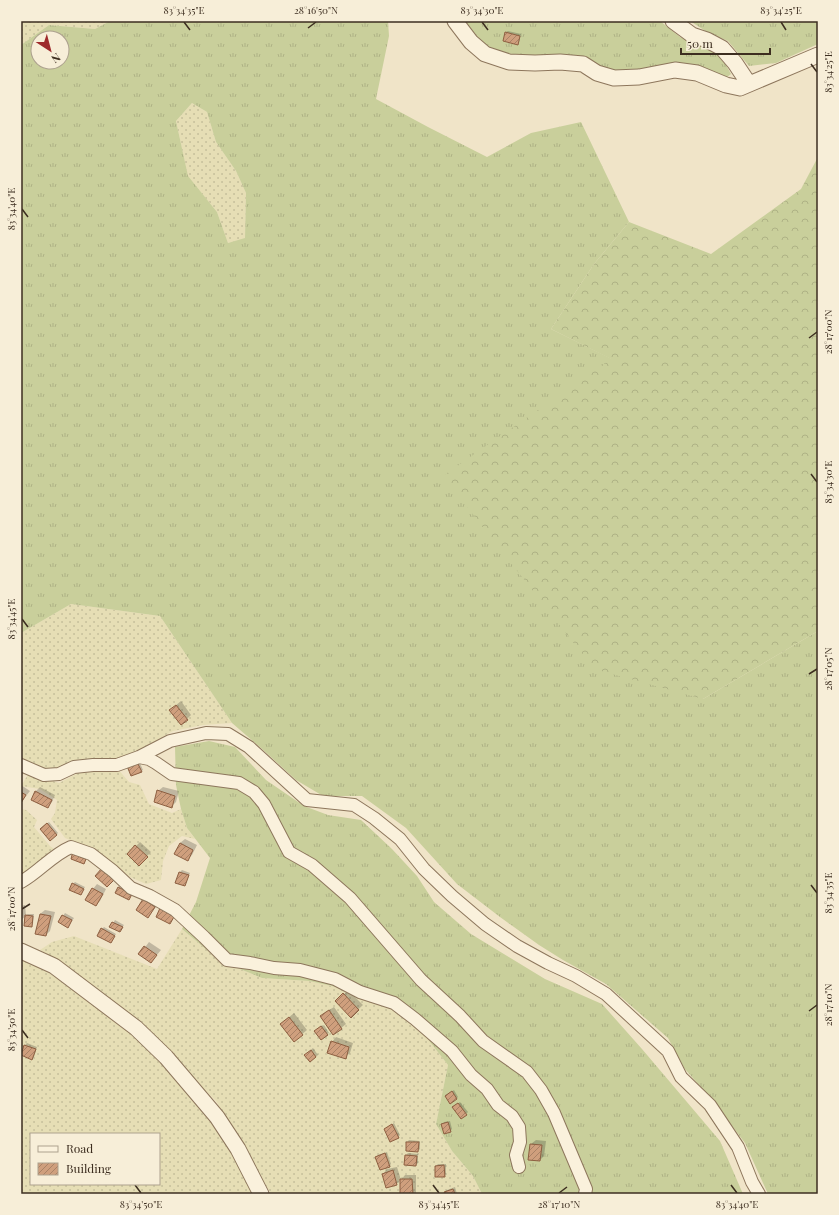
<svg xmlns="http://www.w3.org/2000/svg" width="839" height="1215" viewBox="0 0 839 1215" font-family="'Playfair Display',serif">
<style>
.farmland{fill:url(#farmland-dots);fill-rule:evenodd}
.grass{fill:url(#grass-tufts);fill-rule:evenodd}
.forest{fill:url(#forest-crowns)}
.shadow{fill:#0003}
.building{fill:url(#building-hatch);stroke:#8d5f41}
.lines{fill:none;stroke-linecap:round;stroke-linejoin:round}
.minor-casing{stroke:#8d765c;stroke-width:14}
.tertiary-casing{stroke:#8d765c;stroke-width:17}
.minor{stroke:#faf1dc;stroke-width:12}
.tertiary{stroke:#faf1dc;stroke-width:15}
.ticks{fill:none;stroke:#3d2e20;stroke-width:1.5}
.neatline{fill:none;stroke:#3d2e20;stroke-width:1.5}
.ticks-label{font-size:10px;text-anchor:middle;fill:#3d2e20}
</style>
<defs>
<pattern id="farmland-dots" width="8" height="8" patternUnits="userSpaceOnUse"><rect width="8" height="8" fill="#e6deb5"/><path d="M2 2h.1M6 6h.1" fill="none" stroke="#c6bf9b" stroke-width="1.8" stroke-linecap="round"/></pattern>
<pattern id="grass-tufts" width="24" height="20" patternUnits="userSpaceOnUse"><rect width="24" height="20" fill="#c9cf9b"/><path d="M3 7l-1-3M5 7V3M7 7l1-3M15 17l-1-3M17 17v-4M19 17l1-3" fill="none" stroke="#aeb285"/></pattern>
<pattern id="forest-crowns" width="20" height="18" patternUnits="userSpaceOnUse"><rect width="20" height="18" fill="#c9cf9b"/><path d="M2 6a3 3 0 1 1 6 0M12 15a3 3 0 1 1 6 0" fill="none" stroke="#aeb285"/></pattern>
<pattern id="building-hatch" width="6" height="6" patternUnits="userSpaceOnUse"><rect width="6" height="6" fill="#cf9f7d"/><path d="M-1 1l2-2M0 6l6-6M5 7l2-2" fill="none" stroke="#a98266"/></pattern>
</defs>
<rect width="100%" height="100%" fill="#f0e4c8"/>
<path class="farmland" d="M21 21H110L95 29 49 25 21 45Z
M192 103 207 112 216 142 236 171 246 193 245 239 228 243 217 212 188 177 176 121Z
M71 604 160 616 232 723 203 725 173 731 129 756 114 760 59 770H49L34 766 21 761V633Z
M117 768 129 782 140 785 149 804 172 813 181 809 187 828 195 839 182 836 169 846 163 861 161 880 146 884 123 874 90 848 65 838 51 819 55 813 57 800 40 789 21 786 29 773 59 783 82 771Z
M21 809 26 810 37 820 34 827 50 846 54 849 21 877Z
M182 929 220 961 262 978 309 981 332 986 359 994 412 1019 448 1065 436 1124 452 1151 473 1176 482 1194H271L216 1101 187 1073 69 969 40 950 52 942 74 936 157 969Z
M21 959 31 960 111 1017 154 1053 201 1108 241 1163 255 1194H21ZM31 1134H159V1184H31Z"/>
<path class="grass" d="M110 21H388L389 36 376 99 428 127 487 157 531 133 581 122 629 222 594 264 551 329 612 359 703 699 818 631V1194H768L745 1143 714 1102 684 1068 668 1038 606 984 563 960 539 945 500 917 457 884 406 828 362 796H323L296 780 261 748 232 723 160 616 71 604 21 633V45L49 25 95 29ZM38 38H62V62H38ZM192 103 207 112 216 142 236 171 246 193 245 238 228 243 217 212 188 176 176 121Z
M462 21H660L680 37 705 47 722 58 731 74 726 78 608 70 587 59 533 56 503 53 477 42Z
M690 21H818V44L776 63 749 66 728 41 707 32Z
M209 741 235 747 266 780 304 806 328 815 361 820 392 849 417 876 434 902 471 934 545 979 602 1004 642 1049 720 1141 743 1194H482L473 1176 452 1151 436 1124 448 1065 412 1019 359 994 332 986 309 981 262 978 220 961 182 929 196 902 210 858 187 828 181 809 176 785 175 747Z"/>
<path class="forest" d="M818 157V631L703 699 594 669 443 476 611 359 551 329 594 264 629 222 711 254 801 189Z"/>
<path class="shadow" d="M508 31 521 34 519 42 517 44 506 32Z
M181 701 191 715 187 719 175 706Z
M139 761 143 770 141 771 132 775Z
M21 768 25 770 21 777Z
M21 785 30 791 21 802Z
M40 787 55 795 52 802 47 807 35 792Z
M163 787 179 791 176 802 172 806 158 791Z
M49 822 58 833 50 840 43 827Z
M185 839 197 845 192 855 188 859 180 843Z
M140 842 151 852 139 864 128 854Z
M182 870 190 873 186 883 184 885 177 882 180 872Z
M75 882 85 887 81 894 73 884Z
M97 884 106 889 100 901 96 905 93 889Z
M148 896 159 903 148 917 137 910Z
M25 905 26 915 28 914H34L33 924 31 926 26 916 21 920V906Z
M45 910 55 912 50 931 46 935 40 914Z
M65 913 74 918 68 927 59 922Z
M115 920 124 925 121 929 111 927Z
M104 927 116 934 111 942 102 929Z
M149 942 161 950 151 962 140 954Z
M348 990 363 1005 351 1016 337 1001Z
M334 1007 346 1024 334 1034 326 1012Z
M294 1013 307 1030 294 1041 281 1024Z
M324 1025 329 1033 327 1034 317 1030Z
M336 1037 353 1043 350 1053 345 1057 332 1042Z
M27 1043 37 1047 34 1057 32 1059 22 1055 25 1045Z
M313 1048 318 1055 310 1061 307 1053Z
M454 1090 458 1097 456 1099 448 1094Z
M460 1102 468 1112 466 1114 456 1105Z
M450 1121 452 1129 450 1131 443 1124 444 1122Z
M394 1123 400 1135 398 1137 385 1129Z
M409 1140 420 1141V1149L418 1151 407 1150V1142Z
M536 1140 546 1141 544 1156 540 1160 529 1159 531 1144Z
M387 1152 391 1164 389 1166 376 1157 378 1155Z
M408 1153 418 1154V1163L416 1165 406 1155Z
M438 1164H446V1174L444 1176 436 1166Z
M397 1167 401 1180 396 1184 383 1174 387 1169Z
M405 1175H416V1194H401V1180Z
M455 1187 457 1194H446L445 1192 447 1190Z"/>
<path class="building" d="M505 32 520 36 518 45 503 41Z
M176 705 188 720 181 725 169 710Z
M137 762 142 772 131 776 127 766Z
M157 790 175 796 172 808 154 802Z
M35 791 52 800 48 808 31 800Z
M21 792 26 795 21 803Z
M47 823 57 835 50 841 40 829Z
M180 843 193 850 188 861 174 854Z
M135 845 148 857 139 866 127 854Z
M73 851 81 854 80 857 86 859 84 864 71 859Z
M102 868 114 880 107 887 95 876Z
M179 872 189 875 185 886 175 883Z
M72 883 84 889 81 895 69 890Z
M118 887 132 894 129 900 115 893Z
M92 888 103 894 96 906 85 900Z
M143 899 155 907 148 918 136 910Z
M160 908 175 915 170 924 156 917Z
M40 914 51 916 46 936 35 934Z
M25 915 33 916 32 927 24 926Z
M62 915 72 920 68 928 58 922Z
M112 922 123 927 120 932 109 927Z
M101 928 115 936 111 943 97 936Z
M144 946 157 955 151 963 138 954Z
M343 993 359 1010 351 1018 335 1001Z
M329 1010 342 1029 333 1035 320 1016Z
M289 1017 303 1035 294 1042 280 1024Z
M321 1026 328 1035 321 1040 314 1031Z
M331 1041 349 1047 346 1059 327 1053Z
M24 1045 36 1049 32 1060 21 1055Z
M311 1050 316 1057 310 1062 304 1055Z
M452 1091 457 1099 450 1104 445 1096Z
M458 1103 467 1115 461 1119 452 1107Z
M448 1122 451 1132 444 1134 441 1124Z
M392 1124 399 1138 390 1142 384 1129Z
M406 1142H419L418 1152 406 1151Z
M530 1144 542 1145 540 1161 528 1160Z
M385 1153 390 1167 380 1170 375 1157Z
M405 1155 417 1156 416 1166 404 1165Z
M444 1165 445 1177H435V1166Z
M393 1170 397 1185 386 1188 382 1174Z
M400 1179H412L413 1194H400Z
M453 1189 455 1194H445L444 1192Z"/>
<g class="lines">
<defs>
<path id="minor" d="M139 757 149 759 156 763 172 774 239 783 254 792 264 804 289 852 312 865 350 898 421 980 460 1016 483 1041 527 1072 541 1090 554 1113 586 1189 585 1194
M21 765 44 775 59 774 74 767 93 765H117L139 757 170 741 206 733 228 734 249 747 307 800 354 805 374 818 400 839 424 869 452 896 485 924 517 946 548 963 576 976 606 994 668 1051 681 1077 710 1105 738 1147 752 1182 759 1194
M21 882C39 872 52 855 71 847L91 854 113 871 131 888 150 896 175 910 204 937 227 960 250 963 274 968 300 970 335 979 360 992 394 1003 415 1019 452 1051 471 1075 487 1089 498 1105 512 1116 519 1127 520 1142 516 1155 519 1167"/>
<path id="tertiary" d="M455 21 471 42 485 54 509 62 535 63 560 62 583 64 597 73 614 78 639 77 675 70 697 73 726 85 740 88 818 55
M673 21 692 35 707 40 722 48 735 63 749 84
M21 951 54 966 136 1028 166 1057 217 1117 238 1149 261 1194"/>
</defs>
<use href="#minor" class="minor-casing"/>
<use href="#tertiary" class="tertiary-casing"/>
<use href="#minor" class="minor"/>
<use href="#tertiary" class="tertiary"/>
</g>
<path class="ticks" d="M184 22 190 30M482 22 488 30M781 22 786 30M308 28 316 22M811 64 817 72M22 209 28 217M809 338 817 332M811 474 817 482M22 619 28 627M809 674 817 669M811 885 817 893M22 909 30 904M809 1011 817 1005M22 1030 28 1038M135 1185 141 1193M433 1185 439 1193M731 1185 737 1193M559 1193 567 1187"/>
<rect width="839" height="1215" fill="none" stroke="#f7eed8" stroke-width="44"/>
<rect x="30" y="1133" width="130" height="52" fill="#f7eed8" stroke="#ada18e"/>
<rect x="38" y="1146" width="20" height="6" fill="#faf1dc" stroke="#ada18e"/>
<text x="66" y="1153" font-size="12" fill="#3d2e20">Road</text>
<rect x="38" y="1163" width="20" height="12" fill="url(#building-hatch)" stroke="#ada18e"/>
<text x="66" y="1173" font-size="12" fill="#3d2e20">Building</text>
<g transform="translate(50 50) rotate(144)"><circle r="19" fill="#f7eed8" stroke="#ada18e"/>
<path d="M0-3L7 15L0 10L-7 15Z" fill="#9e2a2b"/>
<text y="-6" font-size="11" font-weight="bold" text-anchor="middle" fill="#3d2e20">N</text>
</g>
<path d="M681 48v6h89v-6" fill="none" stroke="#3d2e20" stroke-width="2"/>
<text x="687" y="48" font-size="12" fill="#3d2e20" stroke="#f7eed8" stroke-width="3" paint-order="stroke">50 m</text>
<rect x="22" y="22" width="795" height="1171" class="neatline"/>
<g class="ticks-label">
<text x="184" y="14">83°34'35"E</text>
<text x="316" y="14">28°16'50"N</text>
<text x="482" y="14">83°34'30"E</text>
<text x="781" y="14">83°34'25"E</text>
<text transform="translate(828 72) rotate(-90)" y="4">83°34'25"E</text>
<text transform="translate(11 209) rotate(-90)" y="4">83°34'40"E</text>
<text transform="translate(828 332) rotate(-90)" y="4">28°17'00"N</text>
<text transform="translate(828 482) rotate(-90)" y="4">83°34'30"E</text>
<text transform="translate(11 619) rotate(-90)" y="4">83°34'45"E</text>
<text transform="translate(828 669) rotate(-90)" y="4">28°17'05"N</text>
<text transform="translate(828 893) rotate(-90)" y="4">83°34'35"E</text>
<text transform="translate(11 909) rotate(-90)" y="4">28°17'00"N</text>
<text transform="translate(828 1005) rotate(-90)" y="4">28°17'10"N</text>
<text transform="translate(11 1030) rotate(-90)" y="4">83°34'50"E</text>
<text x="141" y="1208">83°34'50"E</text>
<text x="439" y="1208">83°34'45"E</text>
<text x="559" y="1208">28°17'10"N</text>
<text x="737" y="1208">83°34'40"E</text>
</g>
</svg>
